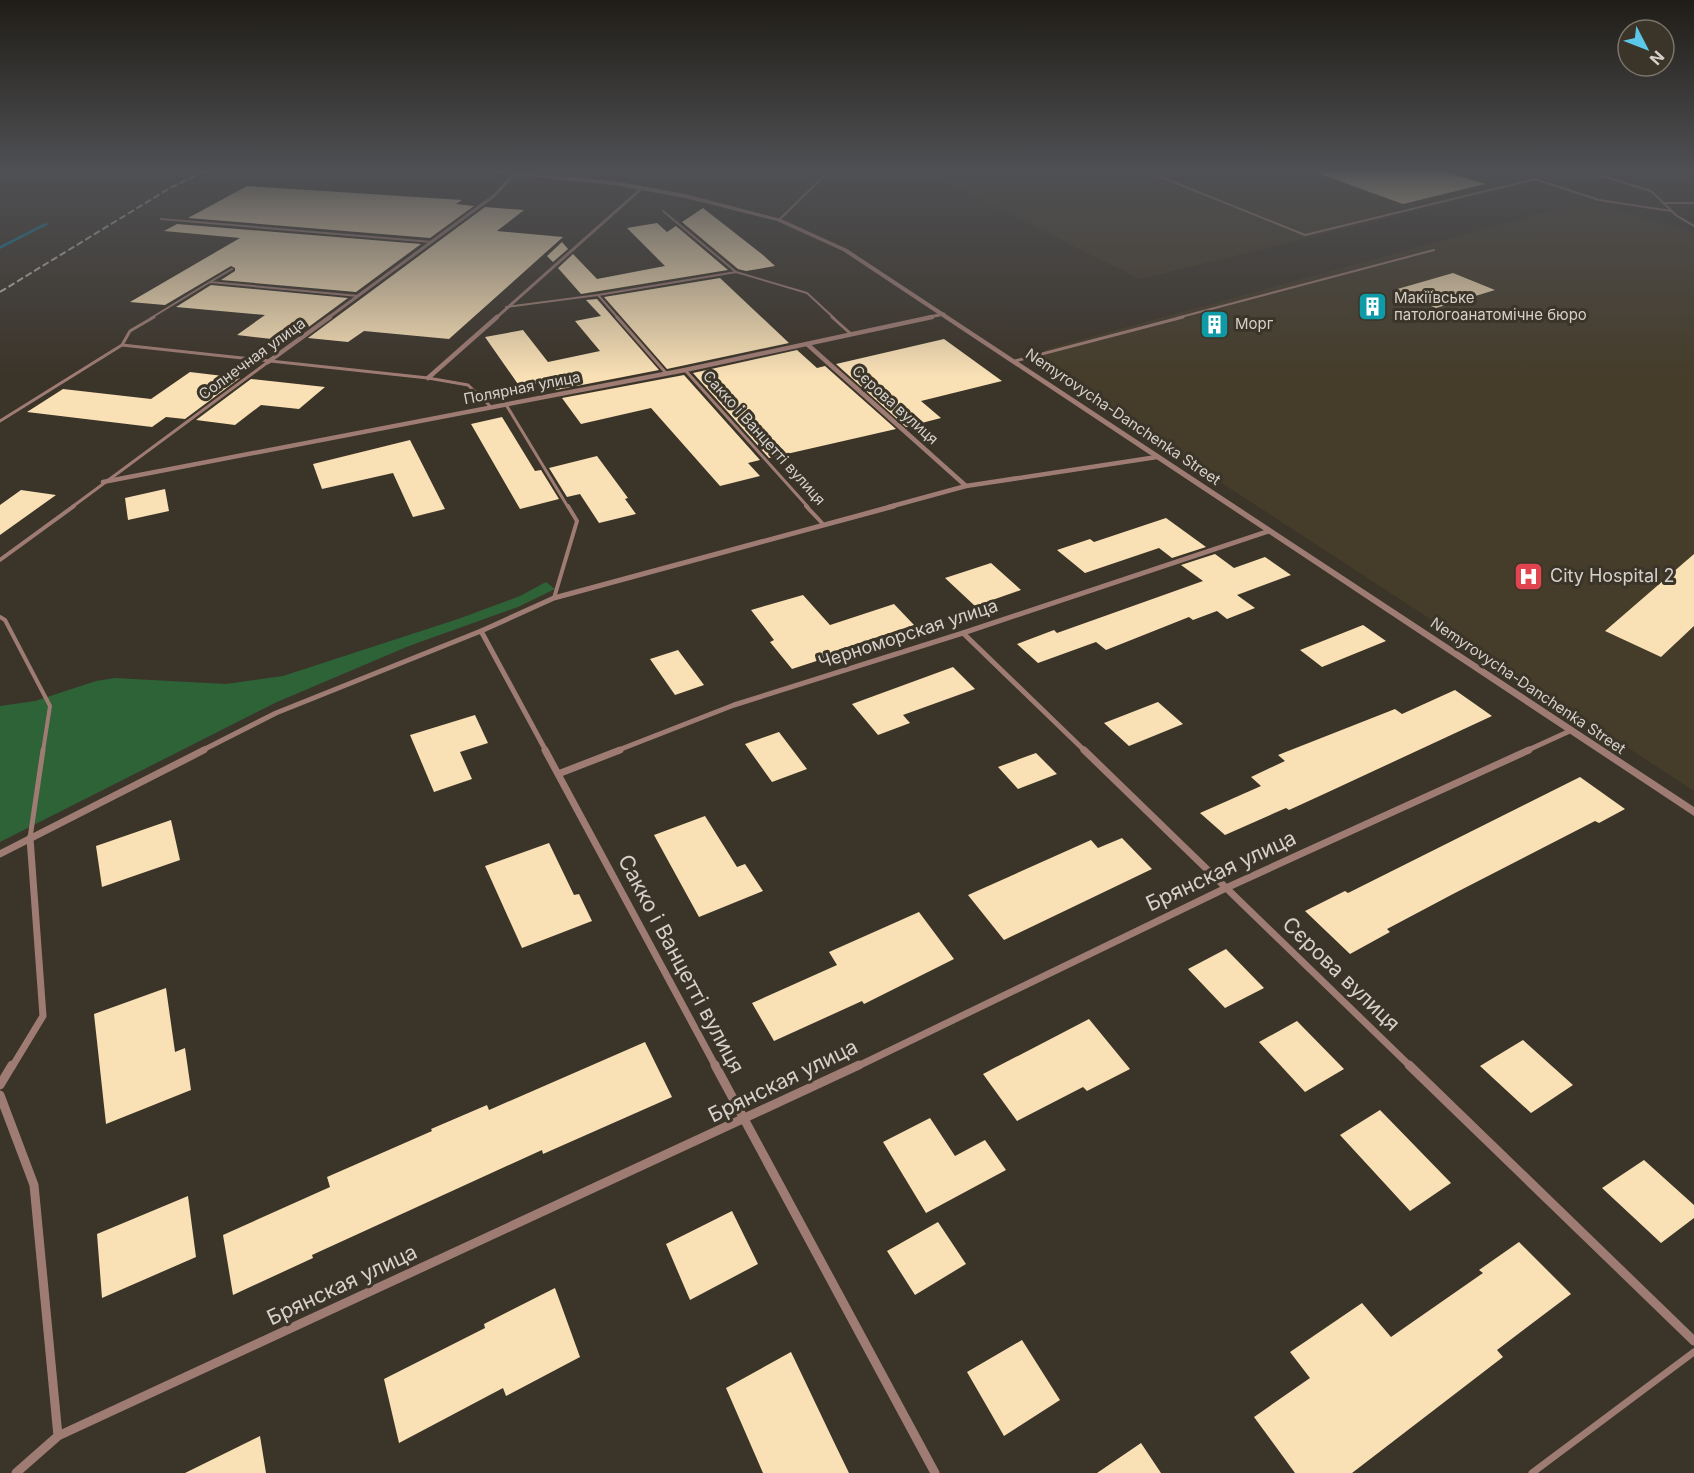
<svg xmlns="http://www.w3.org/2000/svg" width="1694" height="1473" viewBox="0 0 1694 1473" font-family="Inter,sans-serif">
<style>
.built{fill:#453c2a}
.green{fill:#2e6237}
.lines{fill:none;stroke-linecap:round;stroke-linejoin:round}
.stream{fill:#057e9f;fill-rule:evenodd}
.building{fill:#f9e0b5}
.service-far4{stroke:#9f7c73;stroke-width:2}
.service-far3{stroke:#9f7c73;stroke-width:3}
.service-far2{stroke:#9f7c73;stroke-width:4}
.service-far1{stroke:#9f7c73;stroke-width:5}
.service{stroke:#9f7c73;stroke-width:7}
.minor-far4{stroke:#9f7c73;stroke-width:3}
.minor-far3{stroke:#9f7c73;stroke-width:4.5}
.minor-far2{stroke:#9f7c73;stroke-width:5}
.minor-far1{stroke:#9f7c73;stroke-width:7}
.minor{stroke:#9f7c73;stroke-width:9}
.tertiary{fill:#9f7c73;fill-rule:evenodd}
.rail{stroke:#c1bcb5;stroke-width:2;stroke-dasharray:7 3;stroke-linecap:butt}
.labels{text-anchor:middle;stroke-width:6;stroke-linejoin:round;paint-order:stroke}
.far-poi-label{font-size:15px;fill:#d5d1ca;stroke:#3b3429;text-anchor:start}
.far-street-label{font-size:15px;fill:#d5d1ca;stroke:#3b3429}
.poi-label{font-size:18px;fill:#d5d1ca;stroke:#3b3429;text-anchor:start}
.street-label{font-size:18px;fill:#d5d1ca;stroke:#3b3429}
.near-street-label{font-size:21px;fill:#d5d1ca;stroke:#3b3429}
</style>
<rect width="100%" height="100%" fill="#3b3429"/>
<path class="built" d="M953 171H1559L1570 174 1140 279 931 175Z
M1597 203 1694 233V791L1033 360 1047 349 1575 204Z"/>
<path class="green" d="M546 582 555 589 518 607 409 646 277 702 0 842V706L35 701 96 681 115 678 226 684 283 676 458 619 520 596Z"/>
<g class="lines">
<path class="stream" d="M45 223 49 224 0 249V246Z"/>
</g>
<path class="building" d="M1320 171H1444L1485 184 1403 204 1320 174Z
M247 186 462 200 456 204 474 206 430 238 188 218Z
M485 207 524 210 497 231 563 237 449 339 364 331 348 342 308 338Z
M703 208 763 255 775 266 746 271 738 269 682 222Z
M657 223 667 232 676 226 728 270 581 294 558 268 573 254 597 279 665 266 627 228Z
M177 224 421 244 356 292 221 280 235 271V268L231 266 165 305 130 302 240 238 164 231Z
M562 242 568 249 553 262 547 256Z
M1453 273 1495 290 1436 308 1394 290Z
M720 278 789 343 667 369 604 297Z
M211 285 348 298 295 337 277 335 272 339 237 335 265 315 176 307Z
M597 299 659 370 556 390 549 381 520 387 485 337 523 330 548 362 600 351 575 321 601 316 586 300Z
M944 339 1002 381 921 401 941 418 906 427 836 364Z
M797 350 817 368 825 366 896 429 769 458 693 373Z
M190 372 240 378 185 419 166 417 152 427 27 412 63 389 151 399Z
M684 375 760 460 748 463 760 476 720 486 651 408 581 424 562 398Z
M251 379 325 387 299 409 261 405 235 425 196 420Z
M502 417 535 471 541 470 559 499 520 509 471 424Z
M410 440 445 509 413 517 393 473 322 489 313 464Z
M597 456 628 498 625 499 636 514 599 523 580 494 567 497 549 468Z
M165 489 169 511 128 520 125 498Z
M21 490 56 495 0 535V505Z
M1166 518 1206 547 1172 558 1159 548 1085 573 1057 550 1090 539 1094 542Z
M1215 554 1234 568 1265 557 1291 575 1237 595 1255 608 1227 619 1217 611 1193 620 1189 617 1106 650 1096 642 1038 663 1017 644 1054 630 1057 633 1203 581 1181 565Z
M1694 554V626L1661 657 1605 631Z
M991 563 1021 590 975 606 945 578Z
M803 595 830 625 894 604 914 625 835 651 838 654 792 669 770 642 774 640 751 610Z
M1363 625 1386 641 1322 667 1300 650Z
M678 650 704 685 675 695 650 659Z
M953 667 975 689 903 715 910 723 878 735 852 704Z
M1455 690 1492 716 1324 794 1289 810 1286 808 1225 835 1200 813 1261 786 1251 777 1285 761 1278 755 1395 709 1402 714Z
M1158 702 1183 724 1129 746 1104 723Z
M475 715 488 743 460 752 472 779 434 792 410 735Z
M779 732 807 769 772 782 745 744Z
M1036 753 1057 774 1018 789 998 767Z
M1580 777 1625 809 1599 823 1595 821 1453 894 1387 929 1390 932 1350 954 1305 911 1345 891 1348 893Z
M705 816 737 867 745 864 763 891 699 917 654 835Z
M171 820 180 860 102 887 96 846Z
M1122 838 1152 869 1004 940 968 895 1091 840 1098 848Z
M549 843 574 895 579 894 592 921 522 948 485 866Z
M919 912 954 959 864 1004 862 1001 774 1041 752 1003 837 965 829 952Z
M1226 949 1264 988 1225 1008 1188 969Z
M166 988 175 1052 185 1048 191 1090 106 1124 94 1014Z
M1089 1019 1130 1069 1087 1091 1083 1087 1017 1121 983 1074Z
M1297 1021 1344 1069 1305 1092 1259 1042Z
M1523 1040 1573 1085 1531 1113 1480 1066Z
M645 1042 672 1097 543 1154 542 1150 312 1255 313 1258 233 1295 223 1235 330 1187 327 1177 432 1131 431 1129 487 1105 489 1110Z
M1380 1110 1451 1183 1410 1211 1340 1135Z
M930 1118 955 1156 985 1140 1006 1170 926 1213 883 1142Z
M1644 1160 1694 1205V1218L1661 1243 1602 1188Z
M188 1196 196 1257 102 1298 97 1234Z
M732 1211 758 1264 690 1300 666 1244Z
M938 1222 966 1264 915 1295 887 1251Z
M1519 1242 1571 1294 1497 1350 1503 1357 1352 1473H1295L1254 1417 1310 1378 1290 1352 1362 1303 1391 1337 1483 1273 1479 1270Z
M555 1288 580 1357 506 1396 503 1388 399 1443 384 1379 485 1328 484 1324Z
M1022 1340 1060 1400 1004 1436 967 1372Z
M791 1352 833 1440 849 1473H763L726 1388Z
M260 1436 266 1473H185Z
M1141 1443 1161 1473H1097Z"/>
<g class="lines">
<path class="service-far4" d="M1146 171 1305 235 1535 179 1599 200 1671 211
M1586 171 1651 191 1677 216 1694 226
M1686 171 1694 173
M1664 203H1694
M663 211 736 272 807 293 834 318
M161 219 432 242
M779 220 829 171
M210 282 232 269
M598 295 736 272
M506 307 598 295 618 318
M151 318 210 282 358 296
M1177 318 1434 250"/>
<path class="service-far3" d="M617 317 666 373
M832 317 851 334
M122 345 428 378 468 385 490 406
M1015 361 1183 317
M685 370 808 507
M505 403 568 507
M0 421 122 345 130 331 154 317
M72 507 268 362"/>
<path class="service-far2" d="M806 506 823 524
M0 560 74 506
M554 598 577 521 568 506
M0 617 5 620 50 706 43 751"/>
<path class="service-far1" d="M30 838 43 750"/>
<path class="service" d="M1532 1473 1694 1352"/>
<path class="minor-far4" d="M328 318 495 195 515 173
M496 318 642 188
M925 318 944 314"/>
<path class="minor-far3" d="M807 344 966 486
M268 362 330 317
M428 378 497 317
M103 482 685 370 932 317
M889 507 966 486 1157 457"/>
<path class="minor-far2" d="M481 631 546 751
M963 633 1085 751
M201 751 276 713 481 631 554 598 894 506
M616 751 734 705 963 633 1269 531
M1526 751 1572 730"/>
<path class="minor-far1" d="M545 750 716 1067
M1084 750 1411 1067
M558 774 620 750
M0 854 204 750
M12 1067 43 1016 30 838
M856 1067 1226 888 1529 750"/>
<path class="minor" d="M715 1065 935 1473
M1409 1065 1694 1341
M0 1085 12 1065
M0 1095 34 1185 58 1436
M16 1473 58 1436 859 1065"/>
<path class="tertiary" d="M485 171H501L614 181 685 194 781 219 847 249 1694 807V816L843 251 777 221 685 198 614 185 487 172Z"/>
<path class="rail" d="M0 292 170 188 206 171"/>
</g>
<linearGradient id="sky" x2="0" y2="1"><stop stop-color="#201d17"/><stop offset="0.45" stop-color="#4f5054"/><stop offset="1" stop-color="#4f5054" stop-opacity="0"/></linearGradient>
<rect width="1694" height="377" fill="url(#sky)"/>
<defs>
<symbol id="building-square" viewBox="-11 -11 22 22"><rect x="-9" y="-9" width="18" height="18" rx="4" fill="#0f9aa8" stroke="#3b3429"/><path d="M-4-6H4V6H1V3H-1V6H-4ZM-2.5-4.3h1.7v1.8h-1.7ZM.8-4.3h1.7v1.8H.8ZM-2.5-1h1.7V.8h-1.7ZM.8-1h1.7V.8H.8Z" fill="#fff"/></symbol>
<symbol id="hospital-square" viewBox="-11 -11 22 22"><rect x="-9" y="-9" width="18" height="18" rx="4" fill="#e0444e" stroke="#3b3429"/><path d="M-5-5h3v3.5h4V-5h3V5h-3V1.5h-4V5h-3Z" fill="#fff"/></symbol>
</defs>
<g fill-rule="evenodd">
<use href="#building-square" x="1356" y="290" width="33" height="33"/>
<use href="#building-square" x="1198" y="308" width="33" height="33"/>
<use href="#hospital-square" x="1512" y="560" width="33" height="33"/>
</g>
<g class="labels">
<g class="far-poi-label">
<text x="1394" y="303">Макіївське<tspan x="1394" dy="17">патологоанатомічне бюро</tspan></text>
<text x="1235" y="329">Морг</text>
</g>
<g class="far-street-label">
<text transform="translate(252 359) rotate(-36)" y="5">Солнечная улица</text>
<text transform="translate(522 388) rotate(-11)" y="5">Полярная улица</text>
<text transform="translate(895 405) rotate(42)" y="5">Сєрова вулиця</text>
<text transform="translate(1123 417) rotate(34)" y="5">Nemyrovycha-Danchenka Street</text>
<text transform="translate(764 438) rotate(48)" y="5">Сакко і Ванцетті вулиця</text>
<text transform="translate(1528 686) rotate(34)" y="5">Nemyrovycha-Danchenka Street</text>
</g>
<g class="poi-label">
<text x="1550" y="582">City Hospital 2</text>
</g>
<g class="street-label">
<text transform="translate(908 634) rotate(-18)" y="6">Черноморская улица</text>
</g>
<g class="near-street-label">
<text transform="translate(1221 871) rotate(-25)" y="7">Брянская улица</text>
<text transform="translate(681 964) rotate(62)" y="7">Сакко і Ванцетті вулиця</text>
<text transform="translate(1341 974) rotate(44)" y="7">Сєрова вулиця</text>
<text transform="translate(783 1081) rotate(-26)" y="7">Брянская улица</text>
<text transform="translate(342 1285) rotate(-25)" y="7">Брянская улица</text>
</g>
</g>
<g transform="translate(1646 48) rotate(132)"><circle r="28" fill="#3b3429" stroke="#797369" stroke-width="1.5"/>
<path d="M0-4.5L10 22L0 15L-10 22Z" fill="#5cc7e8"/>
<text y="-9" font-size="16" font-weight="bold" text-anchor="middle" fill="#d5d1ca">N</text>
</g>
</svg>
